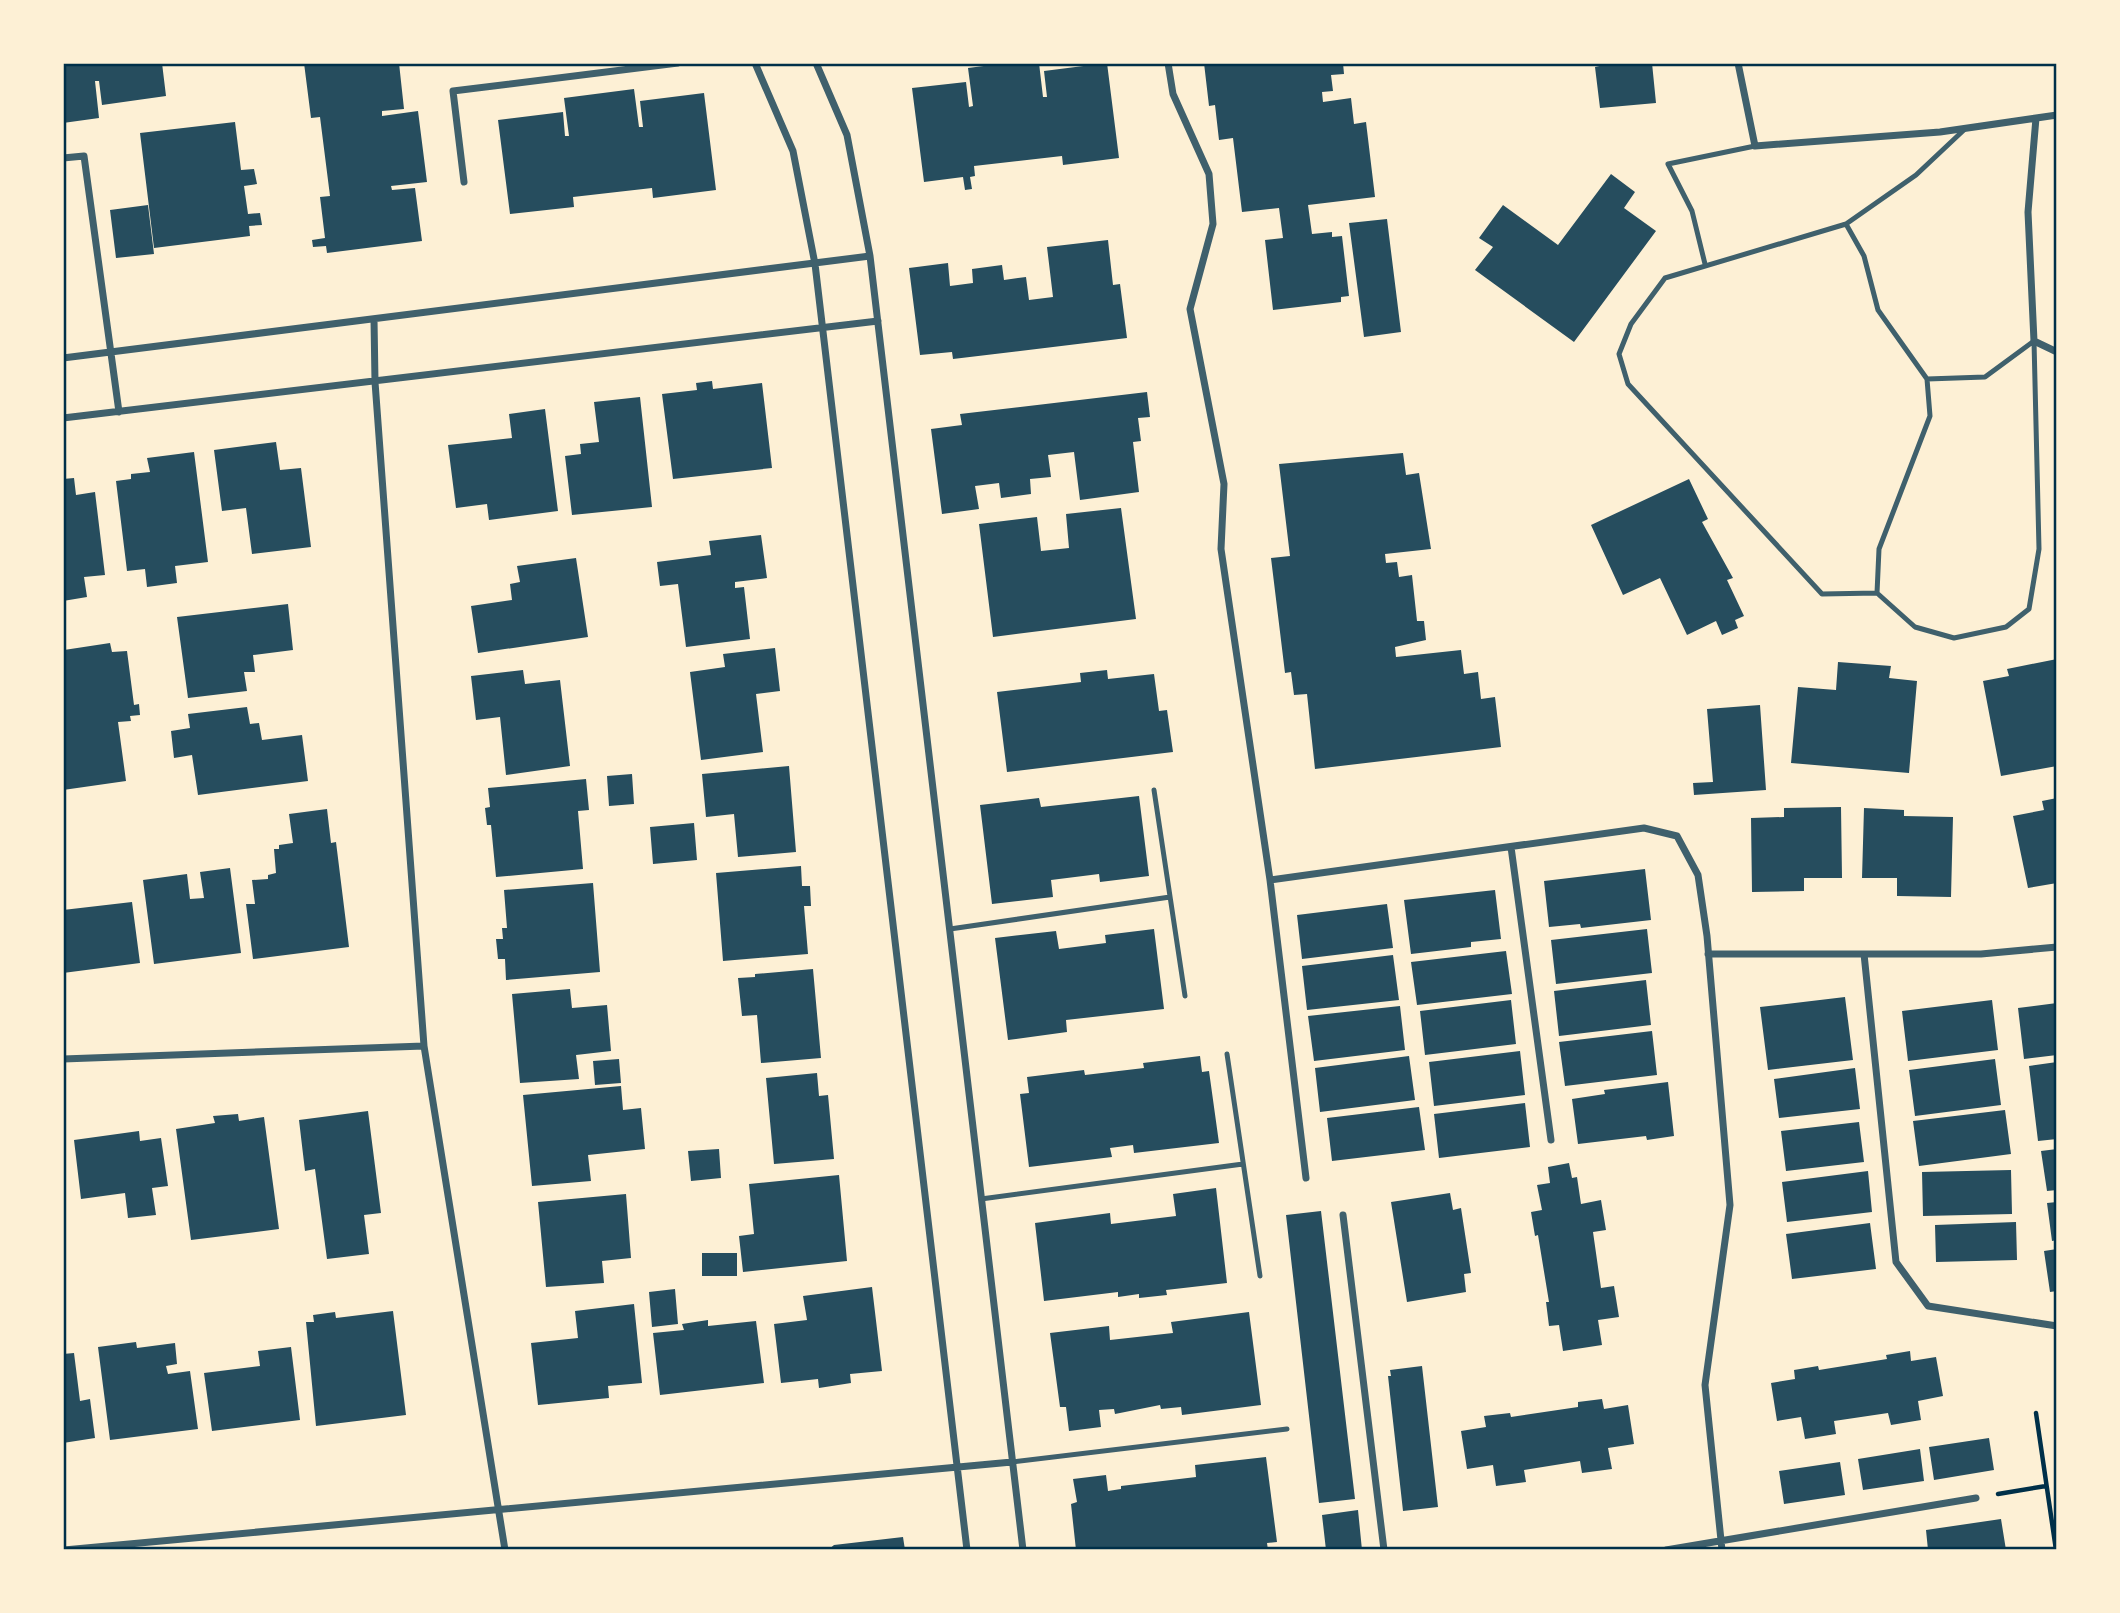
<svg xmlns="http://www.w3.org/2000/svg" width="2120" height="1613" viewBox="0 0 2120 1613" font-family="'IBM Plex Sans',sans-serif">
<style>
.building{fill:#264d5e}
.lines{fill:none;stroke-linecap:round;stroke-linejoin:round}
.path{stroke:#003049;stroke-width:4.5}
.service{stroke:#3f606c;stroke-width:5}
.minor{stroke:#3f606c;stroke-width:7}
.neatline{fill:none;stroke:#003049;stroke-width:2.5}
</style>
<rect width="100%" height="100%" fill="#fdf0d5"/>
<path class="building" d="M63 63H162L166 96 102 105 99 81H95L99 118 63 123Z
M304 63H399L404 109 382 111V116L418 111 427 182 391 186 392 190 415 188 422 241 327 253 326 246 313 247 312 240 325 238 320 197 330 196 320 117 311 118Z
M1007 63H1039L1043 97H1047L1044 71 1107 63 1119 158 1063 165 1062 156 974 166 975 176 970 177 972 189 965 190 963 177 924 182 912 88 966 82 969 107 973 106 968 68Z
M1204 63H1343L1344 74 1331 75 1333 91 1322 92 1323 102 1351 98 1354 124 1366 122 1375 197 1308 205 1312 234 1332 232V237L1342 236 1349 296 1341 297V302L1273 310 1265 240 1283 238 1279 208 1242 212 1233 138 1219 140 1215 105 1209 106Z
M1613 63H1652L1656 103 1600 108 1595 67Z
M634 89 639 127H643L640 101 704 93 716 190 653 198 652 188 573 197 574 207 510 214 498 120 563 112 565 136H569L564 98Z
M235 122 241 170 254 169 257 184 244 186 248 214 260 213 262 225 249 226 250 236 154 248 140 133Z
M1611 174 1635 192 1624 208 1656 231 1574 342 1475 270 1493 247 1479 238 1503 205 1558 245Z
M148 205 154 254 116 258 110 210Z
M1387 219 1401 332 1364 337 1349 223Z
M1108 240 1113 285 1120 284 1127 338 953 359 952 352 920 355 909 268 948 263 950 286 973 283 972 269 1002 265 1004 280 1026 277 1029 300 1053 297 1047 247Z
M712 381 713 389 762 383 772 468 673 479 662 394 697 390 696 383Z
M1147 392 1150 417 1138 418 1141 441 1133 442 1139 492 1080 500 1074 452 1048 455 1051 477 1030 479 1031 494 1001 498 999 483 975 486 979 509 942 514 931 429 962 425 960 414Z
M640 397 652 507 572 515 565 456 581 454 580 444 599 442 594 402Z
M545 409 558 511 489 520 487 504 456 508 448 445 512 438 509 414Z
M276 442 280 470 301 468 311 547 252 554 246 508 222 511 214 450Z
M194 452 208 562 175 566 177 583 147 587 145 569 127 571 116 481 131 479V474L150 472 147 458Z
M1403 453 1406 475 1419 473 1431 549 1385 554 1386 563 1397 562 1399 577 1412 575 1417 621H1424L1426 640 1395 647 1396 657 1461 650 1464 674 1478 672 1481 699 1495 697 1501 747 1315 769 1307 694 1294 695 1291 672 1285 673 1271 558 1290 556 1279 464Z
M74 478 76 495 95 492 105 575 84 577 87 597 63 601V479Z
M1689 479 1708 519 1702 522 1733 578 1727 580 1744 616 1735 620 1738 628 1722 635 1716 621 1687 635 1660 578 1623 595 1591 525Z
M1121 508 1136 619 993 637 979 524 1037 517 1041 551 1069 548 1066 514Z
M761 535 767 578 735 582V588L744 587 750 639 686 647 678 584 660 586 657 562 711 555 709 541Z
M576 558 588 637 478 653 471 606 512 600 510 584 520 582 517 566Z
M288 604 293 650 253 655 255 672H244L247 691 188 698 177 617Z
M110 643 112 652 127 651 134 705 139 704 140 715 130 716 131 721 118 722 126 781 63 790 64 650Z
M775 648 780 691 756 694 763 752 701 760 690 672 725 667 723 654Z
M2057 659V766L2001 776 1983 681 2009 676 2007 669Z
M1838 662 1891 666 1889 678 1917 681 1909 773 1791 763 1798 687 1836 690Z
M523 670 525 684 560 680 570 766 506 775 500 717 476 720 471 676Z
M1107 670 1108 679 1154 674 1159 711 1167 710 1173 752 1007 772 997 692 1081 682 1080 673Z
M1760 705 1766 790 1694 795 1693 783 1713 782 1707 709Z
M247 707 250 724 259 723 262 740 302 735 308 781 198 795 192 755 174 758 171 731 190 728 188 714Z
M789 766 796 852 738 857 734 814 706 817 702 774Z
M632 774 634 804 609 806 607 776Z
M586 779 589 810 578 811 583 869 496 877 491 825H487L485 808 490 807 488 788Z
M1139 796 1149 876 1100 882 1099 874 1051 880 1053 897 992 904 980 805 1039 798 1041 807Z
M2057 798V883L2028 888 2013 816 2044 810 2042 801Z
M1841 807 1842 878H1804V891L1752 892 1751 818 1784 817V808Z
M1864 808 1904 810V816L1953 817 1951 897 1897 896V878H1862Z
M327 809 331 843 336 842 349 947 253 959 246 904H255L252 880 268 879V875L276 873 274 849H279V845L293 843 289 814Z
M694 823 697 860 653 864 650 827Z
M801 866 802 886H810L811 906H804L808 954 723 961 716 873Z
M230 868 241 953 154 964 143 880 187 874 190 899 204 898 200 872Z
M1645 869 1651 920 1581 928 1580 924 1549 927 1544 881Z
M593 883 600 972 506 980 505 959H498L496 939H503L502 928H507L504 890Z
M1495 890 1501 939 1471 942V947L1411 954 1404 900Z
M132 902 140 963 63 973V910Z
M1387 904 1393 948 1302 959 1297 915Z
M1154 929 1164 1009 1066 1020 1067 1032 1008 1040 995 938 1056 931 1059 949 1106 943 1105 935Z
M1647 929 1652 973 1556 984 1551 940Z
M1506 951 1512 994 1417 1005 1411 962Z
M1393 955 1399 1000 1307 1010 1302 966Z
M813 969 821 1058 761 1063 757 1015 742 1016 738 978 755 977V974Z
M1646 980 1651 1025 1559 1036 1554 991Z
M570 989 572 1008 607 1005 611 1051 576 1055 579 1079 520 1083 512 994Z
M1845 997 1853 1060 1768 1070 1760 1007Z
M1511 1000 1516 1044 1425 1055 1420 1011Z
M1992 1000 1998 1050 1908 1061 1902 1011Z
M2057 1003V1055L2024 1059 2018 1008Z
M1400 1006 1405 1050 1314 1061 1308 1016Z
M1652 1031 1657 1075 1565 1086 1559 1042Z
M1520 1051 1525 1095 1434 1106 1429 1062Z
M1200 1056 1202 1072 1209 1071 1219 1143 1134 1153 1133 1145 1110 1148 1112 1157 1029 1167 1020 1094 1029 1093 1027 1077 1084 1070 1085 1075 1144 1068 1143 1063Z
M1409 1056 1415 1100 1320 1112 1315 1068Z
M619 1059 621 1083 595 1085 593 1061Z
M1995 1059 2001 1105 1915 1116 1909 1070Z
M2057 1062V1139L2038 1141 2029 1066Z
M1855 1068 1860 1109 1779 1118 1774 1079Z
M817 1073 819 1096 828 1095 834 1159 774 1164 766 1078Z
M1668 1082 1674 1136 1647 1140 1646 1136 1578 1144 1572 1099 1605 1094 1604 1090Z
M621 1086 623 1110 641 1108 645 1149 588 1155 591 1181 532 1186 523 1095Z
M1525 1103 1530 1147 1439 1158 1434 1114Z
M1419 1107 1425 1150 1332 1161 1327 1118Z
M2005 1110 2011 1154 1919 1166 1913 1121Z
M368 1111 381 1213 364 1215 369 1254 327 1259 315 1169 305 1171 299 1120Z
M238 1114 239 1121 264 1117 279 1229 191 1240 176 1129 215 1123 213 1116Z
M1859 1122 1864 1162 1786 1171 1781 1131Z
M139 1131 140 1141 161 1138 168 1186 152 1188 156 1215 128 1218 125 1193 81 1199 74 1140Z
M719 1149 721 1178 691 1181 688 1151Z
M2057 1149V1190L2047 1191 2041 1151Z
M1569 1163 1572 1178 1577 1177 1581 1204 1601 1200 1606 1230 1593 1232 1601 1288 1614 1286 1619 1317 1598 1320 1602 1345 1563 1351 1559 1325 1549 1326 1546 1302H1549L1538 1235 1535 1236 1531 1212 1542 1210 1537 1185 1550 1183 1548 1167Z
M2011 1170 2012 1214 1923 1216 1922 1172Z
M1868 1171 1872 1212 1787 1222 1782 1182Z
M839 1175 847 1261 743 1272 739 1236 754 1234 749 1184Z
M1216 1188 1227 1283 1166 1290 1167 1295 1139 1298V1294L1118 1297V1292L1044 1301 1035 1223 1110 1213 1111 1224 1176 1216 1173 1194Z
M1450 1193 1453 1210 1461 1208 1471 1273 1464 1274 1466 1292 1407 1302 1391 1202Z
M626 1194 631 1258 602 1261 604 1283 546 1287 538 1202Z
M2057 1202V1240L2052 1241 2047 1203Z
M1321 1211 1355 1499 1319 1503 1286 1215Z
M2016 1222 2017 1260 1936 1262 1935 1225Z
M1870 1223 1876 1269 1792 1279 1786 1234Z
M2057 1249V1291L2050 1292 2044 1251Z
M702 1253H737V1276H702Z
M872 1287 882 1371 850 1374 851 1383 819 1388 818 1379 781 1383 774 1324 807 1320 803 1296Z
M675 1289 678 1324 652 1327 649 1292Z
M634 1304 642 1383 608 1386 609 1398 538 1405 531 1343 578 1338 575 1311Z
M393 1311 406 1415 316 1426 306 1322H314L313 1315 335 1312 336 1318Z
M1249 1312 1261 1405 1182 1415 1181 1407 1161 1409 1160 1405 1115 1414 1114 1409 1099 1410 1101 1427 1069 1431 1066 1407H1060L1050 1333 1109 1326 1110 1340 1173 1333 1171 1322Z
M708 1320V1326L756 1321 764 1383 660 1395 653 1333 684 1330 682 1324Z
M136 1342 137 1348 175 1343 177 1364 166 1366 168 1374 190 1371 198 1429 110 1440 98 1347Z
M291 1347 300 1420 212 1431 204 1373 260 1366 258 1351Z
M1910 1351 1911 1361 1936 1357 1943 1396 1918 1401 1921 1420 1891 1425 1888 1413 1834 1421 1836 1434 1805 1439 1801 1417 1777 1421 1771 1383 1795 1379 1794 1370 1818 1366 1819 1370 1887 1359 1886 1355Z
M74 1353 80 1401 90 1399 95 1438 63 1443V1354Z
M1422 1366 1438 1507 1403 1511 1388 1376H1391L1390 1370Z
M1602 1399 1604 1409 1628 1405 1634 1444 1608 1448 1612 1469 1582 1473 1580 1461 1524 1470 1526 1482 1496 1486 1493 1465 1467 1469 1461 1431 1486 1427 1484 1416 1510 1413 1511 1417 1578 1407V1402Z
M1989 1438 1994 1470 1934 1480 1929 1447Z
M1920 1449 1924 1481 1863 1490 1858 1459Z
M1266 1457 1277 1542 1267 1543 1268 1550H1076L1071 1504 1077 1502 1073 1479 1106 1475 1108 1491 1121 1489V1486L1196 1477 1195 1465Z
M1840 1462 1845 1495 1784 1504 1779 1471Z
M1358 1510 1362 1550H1326L1322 1515Z
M2001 1519 2006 1550H1928L1926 1530Z
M903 1537 905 1550H828L834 1545Z"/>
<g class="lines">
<path class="path" d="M2036 1413 2056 1550
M1998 1494 2046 1486"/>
<path class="service" d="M1966 128 1916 175 1846 224 1864 256 1878 310 1927 379 1930 416 1879 549 1877 593 1915 627 1954 638 2006 627 2029 609 2039 549 2034 341
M1846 224 1665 278 1631 324 1619 354 1628 384 1822 594 1877 593
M1705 264 1692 211 1668 164 1755 146
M1927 379 1985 377 2034 341
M1154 790 1185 996
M950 929 1170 897
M1227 1054 1260 1276
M981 1199 1243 1164
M1012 1462 1287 1429"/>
<path class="minor" d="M755 63 793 151 815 264 967 1550
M816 63 847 135 870 256 1023 1550
M1168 63 1173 94 1209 174 1213 224 1190 309 1224 484 1221 549 1270 880 1306 1178
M1738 63 1755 146 1940 132 2057 115
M2036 118 2028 212 2034 341 2057 352
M63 158 84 156 119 412
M464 182 453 91 678 63
M374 319 375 382 424 1046 505 1550
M63 358 870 256
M63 418 878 321
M1511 847 1551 1140
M1270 880 1644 828 1677 836 1698 875 1707 936 1730 1205 1705 1385 1722 1550
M1708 954H1981L2057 947
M1864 954 1896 1262 1928 1306 2057 1326
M63 1059 424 1046
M1343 1215 1384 1550
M64 1550 1012 1462
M1666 1550 1976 1498"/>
</g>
<rect width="2120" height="1613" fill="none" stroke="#fdf0d5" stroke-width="130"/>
<rect x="65" y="65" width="1990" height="1483" class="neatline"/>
</svg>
